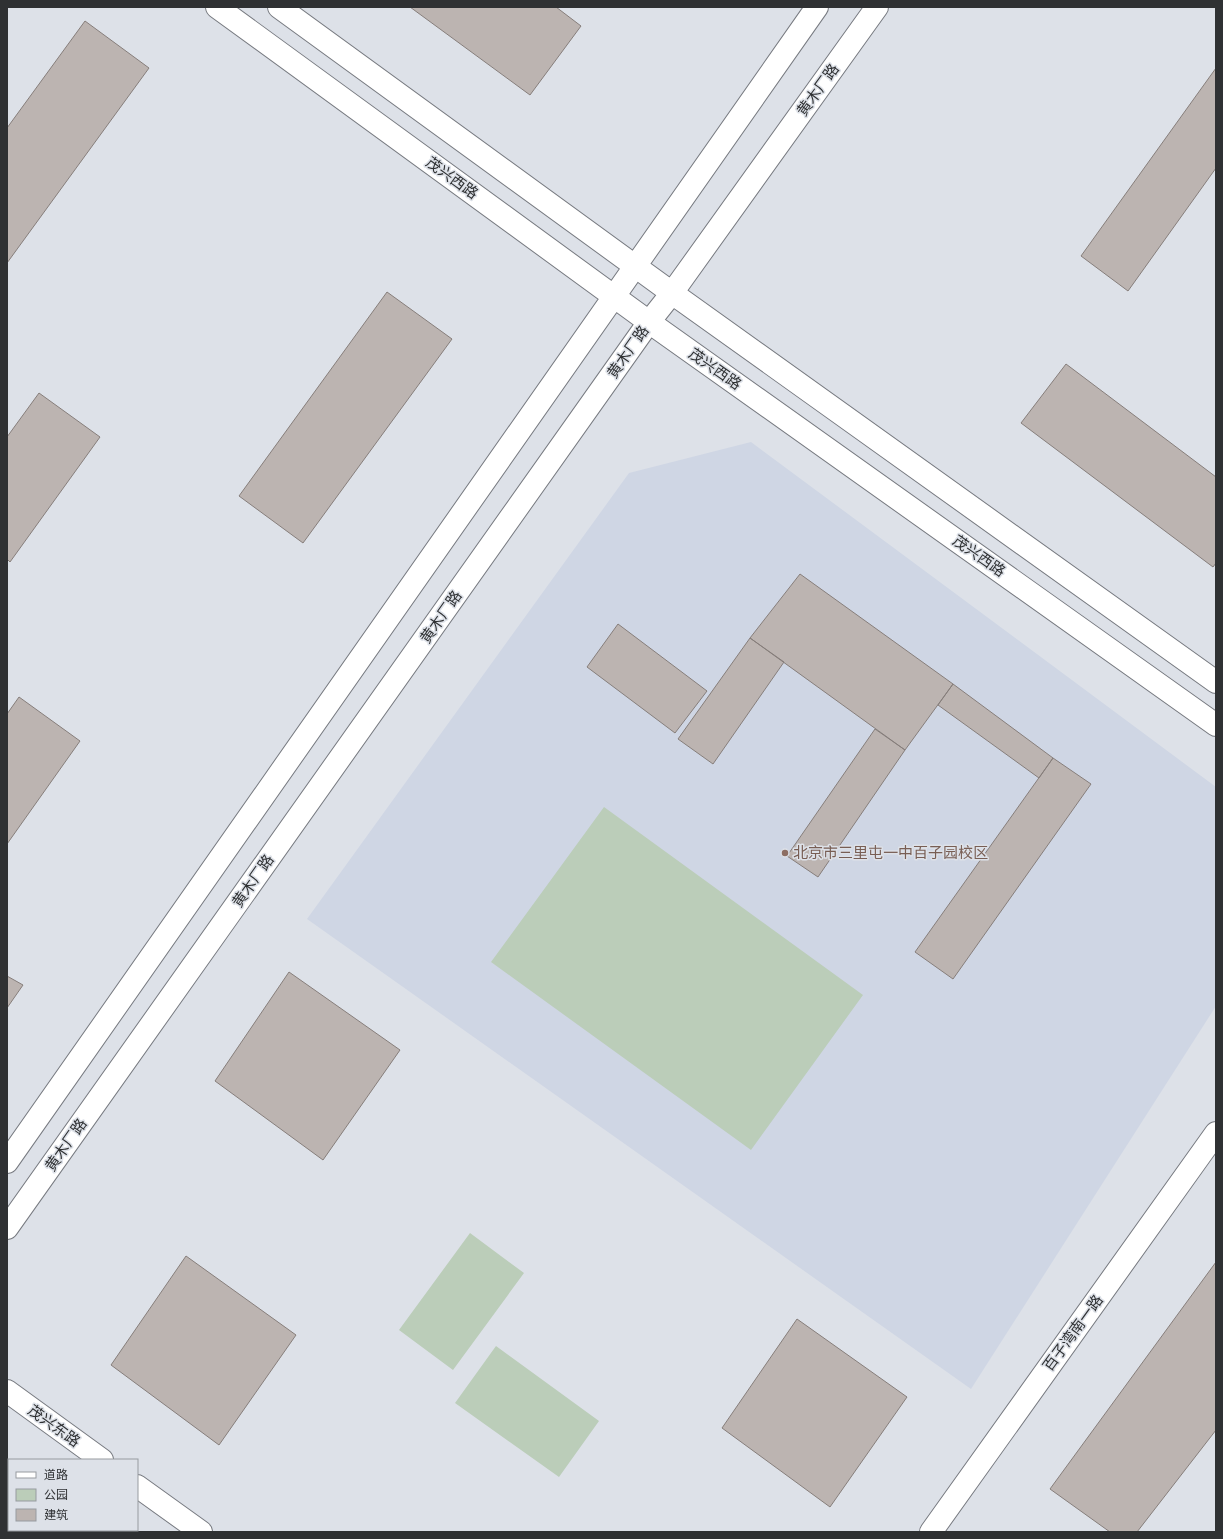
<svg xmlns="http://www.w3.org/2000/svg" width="1223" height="1539" viewBox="0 0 1223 1539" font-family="Figtree,'Noto Sans SC',sans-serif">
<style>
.built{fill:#cfd6e4}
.green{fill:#bbcdb9}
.building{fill:#bcb4b1;stroke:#867e7b}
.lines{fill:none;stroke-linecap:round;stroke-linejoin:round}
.minor-casing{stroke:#777a80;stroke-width:24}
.tertiary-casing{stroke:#777a80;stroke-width:24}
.secondary-casing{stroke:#777a80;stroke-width:24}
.minor{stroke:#fff;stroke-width:22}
.tertiary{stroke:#fff;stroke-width:22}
.secondary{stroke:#fff;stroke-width:22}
.education-dot{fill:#8d6e63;stroke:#dde1e8;stroke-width:1.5}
.labels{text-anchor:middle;stroke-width:3;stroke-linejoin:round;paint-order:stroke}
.street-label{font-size:15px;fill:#2f3133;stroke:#dde1e8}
.education-label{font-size:15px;fill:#785e54;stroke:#dde1e8;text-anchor:start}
</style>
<rect width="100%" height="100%" fill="#dde1e8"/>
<path class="built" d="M751 442 1216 787V1006L971 1389 307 919 629 473Z"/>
<path class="green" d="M604 807 863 995 751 1150 491 962Z
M470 1233 524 1273 453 1370 399 1330Z
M496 1346 599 1421 559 1477 455 1403Z"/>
<path class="building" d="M410 7H556L581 26 530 95Z
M85 21 149 68 7 263V128Z
M1216 68V168L1128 291 1081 256Z
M387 292 452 339 303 543 239 496Z
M1066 364 1216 477V563L1213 567 1021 423Z
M39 393 100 437 10 562 7 559V437Z
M800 574 953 684 905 750 750 638Z
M618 624 707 691 675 733 587 667Z
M750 638 784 662 713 764 678 739Z
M953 684 1053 758 1039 778 938 705Z
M19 697 80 741 7 844V714Z
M875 729 905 750 818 877 787 856Z
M1053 758 1091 784 953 979 915 952Z
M289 972 400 1050 323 1160 215 1081Z
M7 976 23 985 7 1008Z
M186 1256 296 1335 219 1445 111 1365Z
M1216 1262V1430L1137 1532H1110L1050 1489Z
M797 1319 907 1397 830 1507 722 1428Z
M9 1494V1530H94L97 1532H7V1496Z"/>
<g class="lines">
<defs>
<path id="minor" d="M931 1532 1216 1133"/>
<path id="tertiary" d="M7 1391 102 1460
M137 1486 201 1532"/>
<path id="secondary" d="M217 7 649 322 1216 725
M279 7 672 293 1216 682
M7 1162 817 7
M7 1228 649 322 672 293 877 7"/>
</defs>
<use href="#minor" class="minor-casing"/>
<use href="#tertiary" class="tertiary-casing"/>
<use href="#secondary" class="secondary-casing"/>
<use href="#minor" class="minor"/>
<use href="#tertiary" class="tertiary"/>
<use href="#secondary" class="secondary"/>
</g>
<circle class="education-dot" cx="785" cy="853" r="4"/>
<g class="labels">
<g class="street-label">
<text transform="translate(818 90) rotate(-54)" y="5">黄木厂路</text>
<text transform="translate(452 178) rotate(36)" y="5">茂兴西路</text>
<text transform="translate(628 352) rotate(-55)" y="5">黄木厂路</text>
<text transform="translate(715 369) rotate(35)" y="5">茂兴西路</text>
<text transform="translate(979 556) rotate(35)" y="5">茂兴西路</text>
<text transform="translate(441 617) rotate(-55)" y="5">黄木厂路</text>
<text transform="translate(253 881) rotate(-55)" y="5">黄木厂路</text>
<text transform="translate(66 1145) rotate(-55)" y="5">黄木厂路</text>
<text transform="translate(1073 1333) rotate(-54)" y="5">百子湾南一路</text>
<text transform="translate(54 1426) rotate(36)" y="5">茂兴东路</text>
</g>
<g class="education-label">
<text x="793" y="858">北京市三里屯一中百子园校区</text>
</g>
</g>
<rect width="1223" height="1539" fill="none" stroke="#2f3133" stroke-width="16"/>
<rect x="8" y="1459" width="130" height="72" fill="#dde1e8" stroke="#979ba0"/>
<rect x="16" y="1472" width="20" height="6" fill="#ffffff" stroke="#979ba0"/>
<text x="44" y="1479" font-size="12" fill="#2f3133">道路</text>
<rect x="16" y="1489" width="20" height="12" fill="#bbcdb9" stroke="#979ba0"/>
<text x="44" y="1499" font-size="12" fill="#2f3133">公园</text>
<rect x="16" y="1509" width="20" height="12" fill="#bcb4b1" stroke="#979ba0"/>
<text x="44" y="1519" font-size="12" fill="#2f3133">建筑</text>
</svg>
